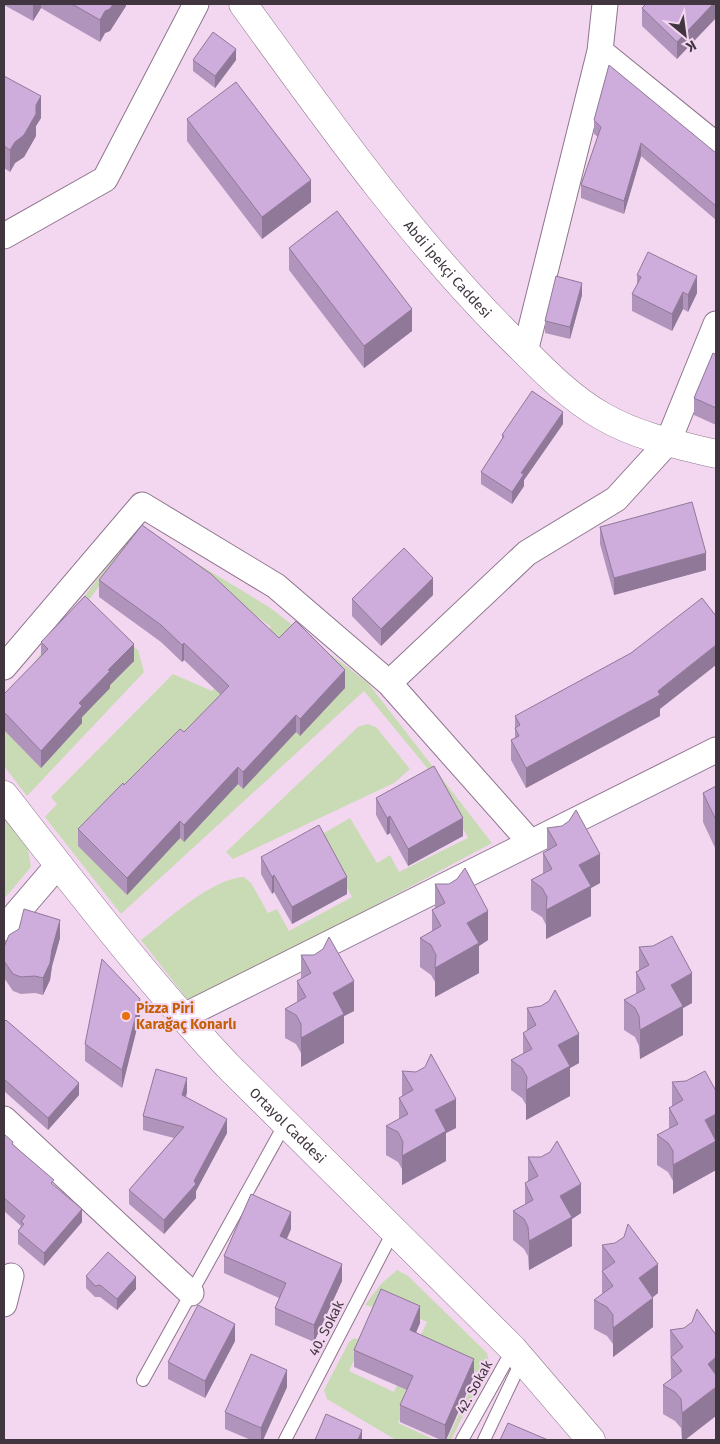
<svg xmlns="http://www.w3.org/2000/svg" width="720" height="1444" viewBox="0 0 720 1444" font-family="'Fira Sans',sans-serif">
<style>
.green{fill:#c9dbb4}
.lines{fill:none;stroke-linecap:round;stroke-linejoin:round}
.service-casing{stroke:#8e758c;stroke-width:14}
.minor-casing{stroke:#8e758c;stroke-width:27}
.tertiary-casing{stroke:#8e758c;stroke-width:29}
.service{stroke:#fff;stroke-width:12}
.minor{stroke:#fff;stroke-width:25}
.tertiary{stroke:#fff;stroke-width:28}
.wall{fill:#b194bc}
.shaded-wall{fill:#907899}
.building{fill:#ceacdb;stroke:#907899}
.food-dot{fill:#e8710a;stroke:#f3d7f0;stroke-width:2}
.labels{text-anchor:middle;stroke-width:4;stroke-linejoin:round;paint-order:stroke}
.street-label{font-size:14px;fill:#413640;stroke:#f3d7f0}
.food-label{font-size:14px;font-weight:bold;fill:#c56008;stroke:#f3d7f0;text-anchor:start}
</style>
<rect width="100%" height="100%" fill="#f3d7f0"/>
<path class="green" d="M137 527 269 607 368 683 492 843 191 1004 141 940C168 920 210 879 244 877L251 883 268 913 277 909 289 931 352 897 319 836 350 818 377 863 390 855 399 872 468 838 437 780 364 691 121 914 45 817 57 804 51 797 173 674 212 691 271 627 214 583 138 533 86 604 138 650 144 672 27 796 4 766V702Z
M367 724 376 727 410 769 394 783 233 859 226 852 358 727Z
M4 813 26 838 31 867 4 899Z
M397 1270 408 1276 487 1353 489 1363 451 1440H447L478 1373 430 1353 398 1423 435 1440H396L327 1399 324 1390 349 1342 354 1338 363 1341 349 1371 394 1392 427 1322 380 1301 376 1308 365 1305 381 1284Z"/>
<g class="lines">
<defs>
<path id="service" d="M143 1380 286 1122
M285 1440 394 1230
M462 1440 513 1349
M484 1440 522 1360"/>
<path id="minor" d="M600 51 605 4
M4 236 105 179 196 4
M525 352 600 51 716 145
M4 667 142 505 276 586 389 683
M530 842 389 683 527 553 616 499 668 442 716 324
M4 928 58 865
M182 1017 716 750
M4 1119 191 1293
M4 1304 11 1276"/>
<g id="tertiary">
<path id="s1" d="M243 4C325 117 406 232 505 332 535 361 565 395 602 416 636 436 678 445 716 454"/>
<path id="s2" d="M4 795C76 887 147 980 227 1065L513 1349 591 1440"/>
</g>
</defs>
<use href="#service" class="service-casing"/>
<use href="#minor" class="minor-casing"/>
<use href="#tertiary" class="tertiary-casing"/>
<use href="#service" class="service"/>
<use href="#minor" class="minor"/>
<use href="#tertiary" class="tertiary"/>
</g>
<path class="wall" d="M4 4H126V6L110 31 105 33 100 42 41 8 33 21 4 5Z
M716 4 677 59 642 26V8Z
M193 60H236L215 88 193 71Z
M4 76 41 118 36 126V136L24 157 15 163 10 172 4 168Z
M187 119 311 202 262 239 187 141Z
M594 120 716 153V220L641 156 624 214 581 198V185L598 137 594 134Z
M289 248 412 331 364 368 289 270Z
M637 275 697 293 688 312 683 309 672 331 632 311V294L637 285Z
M582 295 570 339 545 333V321Z
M716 355V425L694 415V398Z
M563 424 524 480V486L512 504 481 484V472L502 439V435Z
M600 527 706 570 614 595 600 544Z
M99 580 279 638 345 688 300 736 296 732 243 789 238 784 184 842 180 838 127 895 78 846V829L124 785 184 732 221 695 184 660 182 662 161 642 99 597Z
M433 595 381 646 352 616V599Z
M41 642 134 661 110 685V688L82 717V723L41 768 4 730V694L41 657Z
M660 709V716L526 788 511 760V740L515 738V716Z
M716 786V850L703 822V793Z
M376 798 463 836 408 866 390 833 387 835 376 815Z
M547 828 600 883 591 888V916L546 939V925L542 917 531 910V880L543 874V853L547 851Z
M261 857 347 894 292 924 274 892 272 894 261 874Z
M435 884 488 940 479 946V973L435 997V982L431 975 420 967V938L432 931V910L435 908Z
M60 938 52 966 50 980 43 995 35 993 21 994 13 991 4 978V947Z
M639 947 692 1003 683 1008V1035L640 1059 639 1046 635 1037 624 1030V1000L636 994V972L639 971Z
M301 955 354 1011 344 1016V1043L301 1067V1053L296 1044 285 1038V1009L297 1002V981L301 979Z
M527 1008 579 1063 570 1068V1096L526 1120V1105L522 1098 511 1090V1060L523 1054V1033L527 1031Z
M140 1016 122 1088 85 1061V1044Z
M4 1022 79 1095 48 1130 4 1091Z
M402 1071 456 1128 446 1133V1161L402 1185V1169L398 1162 386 1155V1126L399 1119V1098L402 1096Z
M672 1082 716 1091V1170L673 1194V1181L668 1172 657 1165V1135L669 1129V1108L672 1106Z
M187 1092 186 1097 227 1133 196 1191V1198L164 1234 129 1204V1190L174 1138 143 1130V1116Z
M4 1134 13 1145 54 1186 82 1222 44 1266 18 1244V1231L21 1226 4 1211Z
M528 1157 581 1213 572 1219V1246L529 1270 528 1256 524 1249 513 1240V1211L525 1204V1183L528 1181Z
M291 1229 287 1239 342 1281 314 1342 275 1325V1308L279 1298 224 1273V1256Z
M602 1245 658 1293 653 1297V1327L613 1357V1344L607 1336 594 1329V1300L602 1294Z
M86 1276 136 1289 117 1310 100 1297H95L86 1288Z
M420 1323 416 1332 474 1376 446 1440H441L400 1422V1405L407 1390 354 1367V1350Z
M684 1328 685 1440H682L681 1428 675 1421 663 1414V1385L671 1379 670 1330Z
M235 1341 205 1398 168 1379V1362Z
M287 1387 263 1440H251L225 1429V1412Z"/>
<path class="shaded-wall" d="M33 4H41V8L33 21Z
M113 4H126V6L110 31 105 33 100 42V20L105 11Z
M713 4H716V18L677 59V42Z
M236 49V60L215 88V76Z
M41 96V118L36 126V136L24 157 15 163 10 172V150Z
M641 143V156L624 214V201Z
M311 180V202L262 239V217Z
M697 276V293L688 312V295Z
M582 283V295L570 339V327Z
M683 292V309L672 331V314Z
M412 309V331L364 368V346Z
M563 412V424L524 480V486L512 504V492L521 473Z
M706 553V570L614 595V578Z
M433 578V595L381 646V629Z
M184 643V660L182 662V645Z
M134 644V661L110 685V688L82 717V723L41 768V751L79 703 108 670Z
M716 645V665L660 709V716L526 788V768L658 691Z
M345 670V688L300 736V719Z
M296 715V732L243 789V772Z
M238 767V784L184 842V825Z
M390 816V833L387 835V818Z
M463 818V836L408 866V849Z
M180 821V838L127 895V878Z
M600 854V883L591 888V916L546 939V910L579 865Z
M274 875V892L272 894V877Z
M347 877V894L292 924V907Z
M488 911V940L479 946V973L435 997V968L467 923Z
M60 920V938L52 966 50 980 43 995V978Z
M692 973V1003L683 1008V1035L640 1059V1030L671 985Z
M354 981V1011L344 1016V1043L301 1067V1038L333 993Z
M140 999V1016L122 1088V1070Z
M579 1034V1063L570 1068V1096L526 1120V1090L558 1045Z
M187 1078V1092L182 1109V1095Z
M79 1083V1095L48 1130V1118Z
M456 1099V1128L446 1133V1161L402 1185V1156L435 1110Z
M716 1114V1170L673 1194V1165L705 1120Z
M227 1119V1133L196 1191V1198L164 1234V1220L194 1181Z
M581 1184V1213L572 1219V1246L529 1270V1241L560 1196Z
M82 1209V1222L44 1266V1253Z
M291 1212V1229L280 1253V1236Z
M342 1264V1281L314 1342V1325Z
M658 1264V1293L639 1308V1278Z
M136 1277V1289L117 1310V1299Z
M653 1298V1327L613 1357V1328Z
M420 1306V1323L410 1347V1330Z
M235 1324V1341L205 1398V1381Z
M716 1357V1387L708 1364Z
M474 1359V1376L446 1440H445V1425Z
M287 1370V1387L263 1440H261V1428Z
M716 1387V1416L685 1440H682V1413Z
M362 1430V1440H358Z"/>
<path class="building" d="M72 4H113L110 9 105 11 100 20Z
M646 4H713L677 42 642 8Z
M213 32 236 49 215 76 193 60Z
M609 65 716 153V206L641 143 624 201 581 185 601 127 594 120Z
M4 76 41 96 36 105V114L24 135 15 142 10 150 4 146Z
M236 82 311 180 262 217 187 119Z
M337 211 412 309 364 346 289 248Z
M648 252 697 276 688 295 683 292 672 314 632 294 641 277 637 275Z
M556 276 582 283 570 327 545 321Z
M713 353 716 355V408L694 398Z
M532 391 563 412 521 473 524 474 512 492 481 472 504 436 502 435Z
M692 502 706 553 614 578 600 527Z
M142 525 211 574 279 638 296 621 345 670 300 719 296 715 243 772 238 767 184 825 180 821 127 878 78 829 123 783 124 785 180 729 184 732 229 686 184 643 182 645 161 625 99 580Z
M404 548 433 578 381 629 352 599Z
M85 596 134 644 108 670 110 671 79 703 82 706 41 751 4 712V694L48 649 41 642Z
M702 598 716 616V645L658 691 660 695 526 768 511 740 519 736 515 728 520 725 515 716 631 653Z
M434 766 463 818 408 849 390 816 387 818 376 798Z
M716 786V820L703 793Z
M576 810 600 854 579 865 591 886 546 910 547 897 542 888 531 880 552 869 543 853 557 845 547 828 562 826 569 821Z
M319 825 347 877 292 907 274 875 272 877 261 857Z
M465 868 488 911 467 923 479 943 435 968 436 955 431 945 420 938 441 926 432 910 445 903 435 884H449L457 879Z
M24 909 60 920 52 949 50 963 43 978 35 976 21 977 13 974 4 961V947L9 935 19 929Z
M672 936 692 973 671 985 683 1006 640 1030 639 1016 635 1008 624 1000 645 989 636 972 649 965 639 947 653 946Z
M329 937 354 981 333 993 344 1014 301 1038V1024L296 1015 285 1009 306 997 297 981 311 973 301 955H314L323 949Z
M102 959 140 999 122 1070 85 1044Z
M555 990 579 1034 558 1045 570 1066 526 1090 527 1077 522 1068 511 1060 532 1049 523 1033 536 1025 527 1008 541 1006 549 1001Z
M6 1020 79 1083 48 1118 4 1079V1022Z
M431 1054 456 1099 435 1110 446 1131 402 1156 403 1142 398 1132 386 1126 408 1114 399 1098 413 1090 402 1071 416 1072 425 1067Z
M156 1069 187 1078 182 1095 227 1119 194 1181 196 1184 164 1220 129 1190 184 1127 143 1116Z
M705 1071 716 1091V1114L705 1120 716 1141 673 1165V1151L668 1143 657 1135 678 1124 669 1108 683 1100 672 1082 686 1081Z
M4 1134 13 1142 12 1144 54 1180 51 1183 82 1209 44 1253 18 1231 24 1224 21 1222 25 1216 4 1198Z
M557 1141 581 1184 560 1196 572 1217 529 1241 528 1227 524 1219 513 1211 533 1200 525 1183 538 1176 528 1157H541L550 1152Z
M251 1194 291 1212 280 1236 342 1264 314 1325 275 1308 286 1283 224 1256Z
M628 1224 658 1264 639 1278 653 1298 613 1328V1315L607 1307 594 1300 613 1286 602 1271 615 1262 602 1245 615 1243 624 1237Z
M108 1252 136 1277 117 1299 100 1285 95 1286 86 1276Z
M381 1289 420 1306 410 1330 474 1359 445 1425 400 1405 413 1376 354 1350Z
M198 1305 235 1324 205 1381 168 1362Z
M697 1309 716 1335V1357L708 1364 716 1375V1387L682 1413 681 1399 675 1392 663 1385 682 1371 671 1357 683 1347 670 1330 684 1328 692 1322Z
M251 1354 287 1370 261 1428 225 1412Z
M326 1414 362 1430 358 1440H315Z
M508 1423 548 1440H500Z"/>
<circle class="food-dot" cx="126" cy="1016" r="5"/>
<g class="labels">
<g class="street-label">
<text dy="5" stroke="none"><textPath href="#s1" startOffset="335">Abdi İpekçi Caddesi</textPath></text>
<text dy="5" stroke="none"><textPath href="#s2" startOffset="436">Ortayol Caddesi</textPath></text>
<text transform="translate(326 1328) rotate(-63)" y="5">40. Sokak</text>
<text transform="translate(474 1387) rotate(-61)" y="5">42. Sokak</text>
</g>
<g class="food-label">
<text x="136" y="1013">Pizza Piri<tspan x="136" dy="16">Karağaç Konarlı</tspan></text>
</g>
</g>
<rect width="720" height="1444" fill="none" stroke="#413640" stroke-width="10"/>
<g transform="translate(685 35) rotate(151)" stroke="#f3d7f0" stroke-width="4" paint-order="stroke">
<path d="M0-4L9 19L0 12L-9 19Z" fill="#413640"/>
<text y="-8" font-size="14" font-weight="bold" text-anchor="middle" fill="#413640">K</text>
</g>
</svg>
